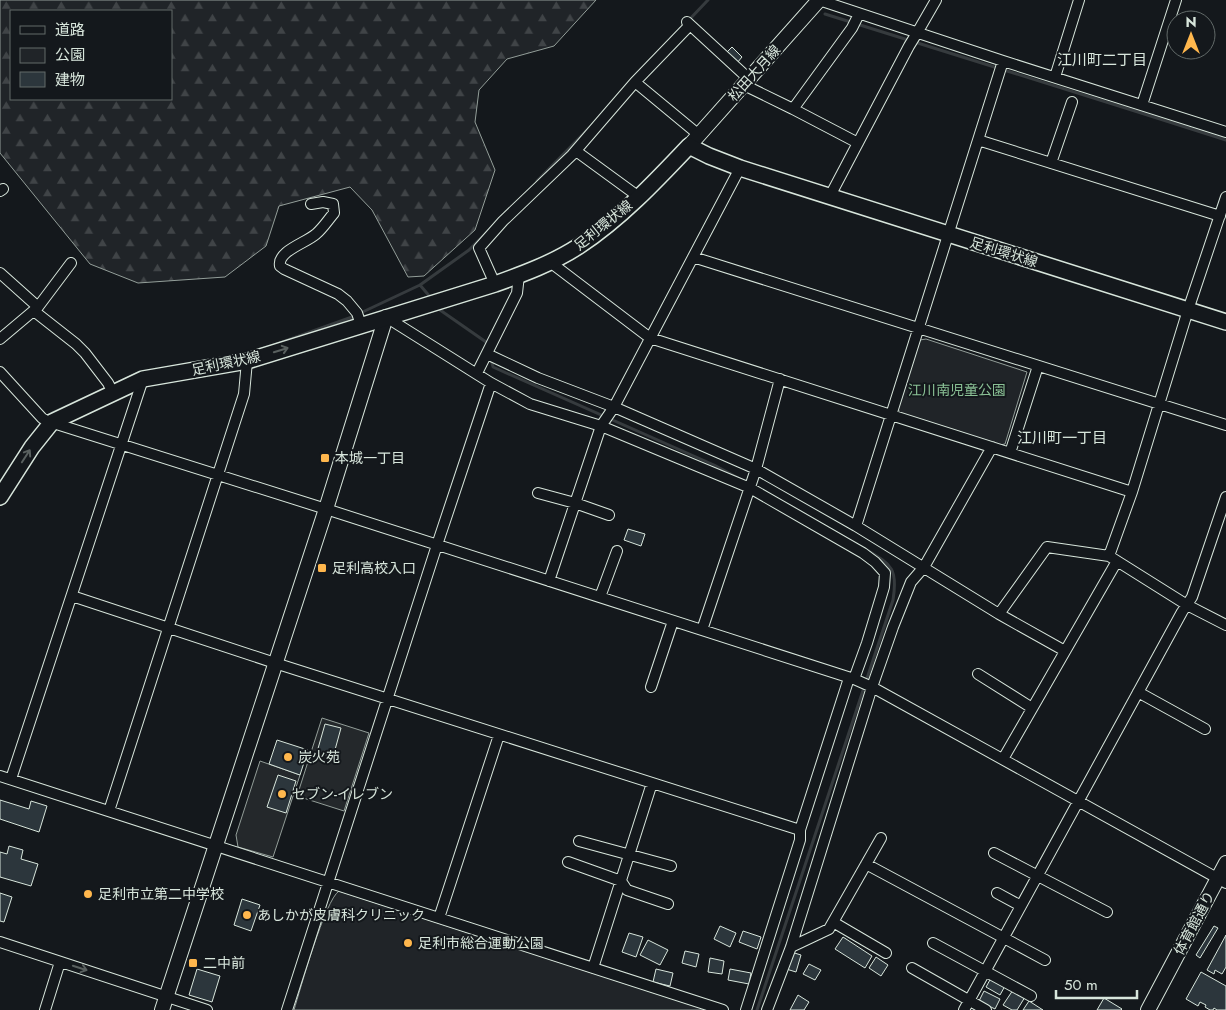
<svg xmlns="http://www.w3.org/2000/svg" width="1226" height="1010" viewBox="0 0 1226 1010" font-family="Jost,'Noto Sans JP',sans-serif">
<style>
.forest{fill:url(#forest-firs);stroke:#939e99;fill-rule:evenodd}
.park{fill:#202428;stroke:#939e99}
.parking{fill:#24282b;stroke:#939e99}
.lines{fill:none;stroke-linecap:round;stroke-linejoin:round}
.stream{stroke:#363b3e;stroke-width:3}
.building{fill:#2c363c;stroke:#d8e6dc}
.street-casing{stroke:#d8e6dc;stroke-width:12}
.secondary-casing{stroke:#d8e6dc;stroke-width:16}
.primary-casing{stroke:#d8e6dc;stroke-width:18}
.street{stroke:#14181c;stroke-width:10}
.secondary{stroke:#14181c;stroke-width:14}
.primary{stroke:#14181c;stroke-width:15}
.oneway{stroke:#59605f}
.poi-dot{fill:#ffb74d;stroke:#14181c;stroke-width:2}
.labels{text-anchor:middle;stroke-width:4;stroke-linejoin:round;paint-order:stroke}
.street-label{font-size:14px;fill:#d8e6dc;stroke:#14181c}
.park-label{font-size:14px;fill:#8ac095;stroke:#14181c}
.poi-label{font-size:14px;fill:#d8e6dc;stroke:#14181c;text-anchor:start}
.neighbourhood-label{font-size:15px;fill:#d8e6dc;stroke:#14181c}
</style>
<defs>
<pattern id="forest-firs" width="22" height="20" patternUnits="userSpaceOnUse" patternTransform="scale(1.25)"><rect width="22" height="20" fill="#202428"/><path d="M5 1l3.5 6h-7zM16 11l3.5 6h-7z" fill="#404447"/></pattern>
</defs>
<rect width="100%" height="100%" fill="#14181c"/>
<path class="forest" d="M0 0H596L554 46 507 59 479 90 475 122 495 170 475 230 424 276 408 277 372 210 350 187 279 206 266 246 225 277 138 283 90 264 0 153ZM11 11H171V99H11Z"/>
<path class="park" d="M926 339 1027 372 1005 444 1000 445 900 414 898 408 920 340Z
M339 891 707 1010H294C300 990 325 900 339 891Z"/>
<path class="parking" d="M322 718 369 733 344 811 297 796Z
M260 761 300 775 273 857 238 847 236 835Z"/>
<g class="lines">
<path class="stream" d="M825 14 1138 112 1226 140
M688 21 708 0
M537 181 589 128
M420 285 431 298
M437 307 440 310 486 342 487 346
M274 345 352 317 420 285 469 250 489 230
M491 359 493 367 714 465 742 480
M50 416 52 413 136 374
M789 505 844 537
M757 1010 893 600C898 569 892 565 867 550"/>
</g>
<path class="building" d="M732 47 742 57 737 63 726 53Z
M628 529 645 534 641 546 624 540Z
M325 724 341 728 333 757 317 752Z
M277 740 308 750 300 775 269 764Z
M278 775 296 781 286 813 267 807Z
M0 800 29 809 31 801 47 806 39 832 0 819Z
M9 846 23 850 21 859 38 864 31 886 0 877V852L7 854Z
M0 893 12 897 4 922 0 921Z
M242 899 260 905 251 931 234 925Z
M720 926 736 933 730 947 714 939Z
M1214 926 1218 928 1200 958 1196 955Z
M743 931 761 937 757 949 739 942Z
M629 933 643 937 636 957 622 952Z
M1226 935V967L1222 974 1215 970 1214 974 1207 970Z
M843 937 872 956 865 968 835 949Z
M648 940 668 950 660 965 640 955Z
M685 951 699 954 696 967 682 963Z
M788 951 801 955 796 972 783 968Z
M876 957 888 965 881 976 869 968Z
M710 958 724 961 722 974 708 972Z
M809 964 821 970 815 980 803 974Z
M197 969 220 976 212 1002 189 995Z
M656 969 673 973 670 986 653 982Z
M730 969 751 973 749 984 728 980Z
M1201 972 1226 986V1010H1217L1214 1008 1213 1010H1210L1205 1007 1206 1005 1200 1002 1198 1006 1186 999Z
M991 978 1005 986 1000 995 986 987Z
M1013 990 1025 997 1017 1010H1012L1003 1005Z
M984 991 1000 999 995 1009 979 1001Z
M798 995 809 1002 804 1010H790Z
M1104 998 1122 1009 1121 1010H1097Z
M1029 1001 1043 1010H1023Z"/>
<g class="lines">
<defs>
<path id="street" d="M819 0 1003 61 1226 132
M687 22 749 79
M1055 77 1079 0
M635 82 690 25
M744 85 793 109 858 143
M1142 105 1176 0
M793 109 852 28 859 14
M978 140 1220 216
M576 151 639 197
M1051 163 1072 102
M0 191 3 189
M830 196 909 46 917 33 936 0
M311 204 323 202 333 204 334 213C328 220 323 228 316 234 306 243 277 251 280 266L284 269 338 294 347 301 357 313 361 325
M693 257 1226 425
M550 262 650 338 1132 492
M0 273 38 307
M495 284 479 248 503 221 572 155 635 82 699 135
M34 311 76 344 85 353 108 383 113 393
M386 317 491 383 530 404 601 426 750 488 863 553 875 562 885 573 884 587 867 643 854 679
M0 339 38 307 71 263
M487 354 538 378 614 407 756 469 856 526 999 614 1065 651
M0 372 42 418 47 421 326 509 854 679 872 687 1226 883
M477 373 517 293 519 275
M1010 453 1038 366
M538 493 575 503 609 515
M856 526 1003 61
M1109 556 1132 492 1188 310 1226 197
M549 581 601 426 614 407 740 168
M72 596 275 663 800 830
M600 597 617 551
M999 614 1047 547 1109 556 1187 605 1226 625
M702 630 756 469 780 379
M978 674 1032 708
M651 687 673 621
M1138 692 1205 729
M1003 759 1117 561
M0 776 723 1010
M11 779 143 379
M109 811 244 394 247 361
M579 841 671 866
M994 853 1107 912
M568 862 621 881 627 890 668 904
M866 864 1045 960
M997 893 1021 906
M439 918 499 735
M833 922 886 953
M0 942 207 1010
M933 943 1031 996
M791 947 829 929 881 838
M593 968 652 783
M912 968 986 1010
M45 1010 60 962
M287 1010 437 545 491 383
M746 1010 800 840V830L849 678
M767 1010 791 947 872 687 893 627 911 582 924 567 992 447
M964 1010 1182 612 1192 597 1226 497"/>
<path id="secondary" d="M689 146 819 0
M162 1010 326 509 386 317
M1148 1010 1226 863"/>
<path id="primary" d="M0 497 32 447 52 422 143 379 247 361 495 284C523 274 553 263 579 246 620 219 655 182 689 146L709 156 740 168 1226 322"/>
</defs>
<use href="#street" class="street-casing"/>
<use href="#secondary" class="secondary-casing"/>
<use href="#primary" class="primary-casing"/>
<use href="#street" class="street"/>
<use href="#secondary" class="secondary"/>
<use href="#primary" class="primary"/>
</g>
<defs><path id="oneway-shaft" d="M-6 0H5M1.5-3L5.5 0L1.5 3" fill="none" stroke-width="1.6" stroke-linecap="round" stroke-linejoin="round" transform="scale(1.25)"/></defs>
<g class="oneway">
<use href="#oneway-shaft" transform="translate(281 350) rotate(-17)"/>
<use href="#oneway-shaft" transform="translate(26 456) rotate(-57)"/>
<use href="#oneway-shaft" transform="translate(80 968) rotate(18)"/>
</g>
<g class="poi-dot">
<rect x="320" y="453" width="10" height="10" rx="2.5"/>
<rect x="317" y="563" width="10" height="10" rx="2.5"/>
<circle cx="288" cy="757" r="5"/>
<circle cx="282" cy="794" r="5"/>
<circle cx="88" cy="894" r="5"/>
<circle cx="247" cy="915" r="5"/>
<circle cx="408" cy="943" r="5"/>
<rect x="188" y="958" width="10" height="10" rx="2.5"/>
</g>
<g class="labels">
<g class="street-label">
<text transform="translate(754 73) rotate(-48)" y="5">松田大月線</text>
<text transform="translate(603 225) rotate(-39)" y="5">足利環状線</text>
<text transform="translate(1004 252) rotate(17)" y="5">足利環状線</text>
<text transform="translate(226 363) rotate(-12)" y="5">足利環状線</text>
<text transform="translate(1194 923) rotate(-62)" y="5">体育館通り</text>
</g>
<g class="park-label">
<text x="957" y="395">江川南児童公園</text>
</g>
<g class="poi-label">
<text x="335" y="463">本城一丁目</text>
<text x="332" y="573">足利高校入口</text>
<text x="298" y="762">炭火苑</text>
<text x="292" y="799">セブン-イレブン</text>
<text x="98" y="899">足利市立第二中学校</text>
<text x="257" y="920">あしかが皮膚科クリニック</text>
<text x="418" y="948">足利市総合運動公園</text>
<text x="203" y="968">二中前</text>
</g>
<g class="neighbourhood-label">
<text x="1102" y="65">江川町二丁目</text>
<text x="1062" y="443">江川町一丁目</text>
</g>
</g>
<rect x="10" y="10" width="162" height="90" fill="#14181c" stroke="#626a69"/>
<rect x="20" y="26" width="25" height="8" fill="#14181c" stroke="#626a69"/>
<text x="55" y="35" font-size="15" fill="#d8e6dc">道路</text>
<rect x="20" y="48" width="25" height="15" fill="#202428" stroke="#626a69"/>
<text x="55" y="60" font-size="15" fill="#d8e6dc">公園</text>
<rect x="20" y="72" width="25" height="15" fill="#2c363c" stroke="#626a69"/>
<text x="55" y="85" font-size="15" fill="#d8e6dc">建物</text>
<g transform="translate(1191 35)"><circle r="24" fill="#14181c" stroke="#626a69"/>
<path d="M0-4L9 19L0 12L-9 19Z" fill="#ffb74d"/>
<text y="-8" font-size="14" font-weight="bold" text-anchor="middle" fill="#d8e6dc">N</text>
</g>
<path d="M1056 990v8h81v-8" fill="none" stroke="#d8e6dc" stroke-width="2.5"/>
<text x="1064" y="990" font-size="15" fill="#d8e6dc" stroke="#14181c" stroke-width="4" paint-order="stroke">50 m</text>
</svg>
